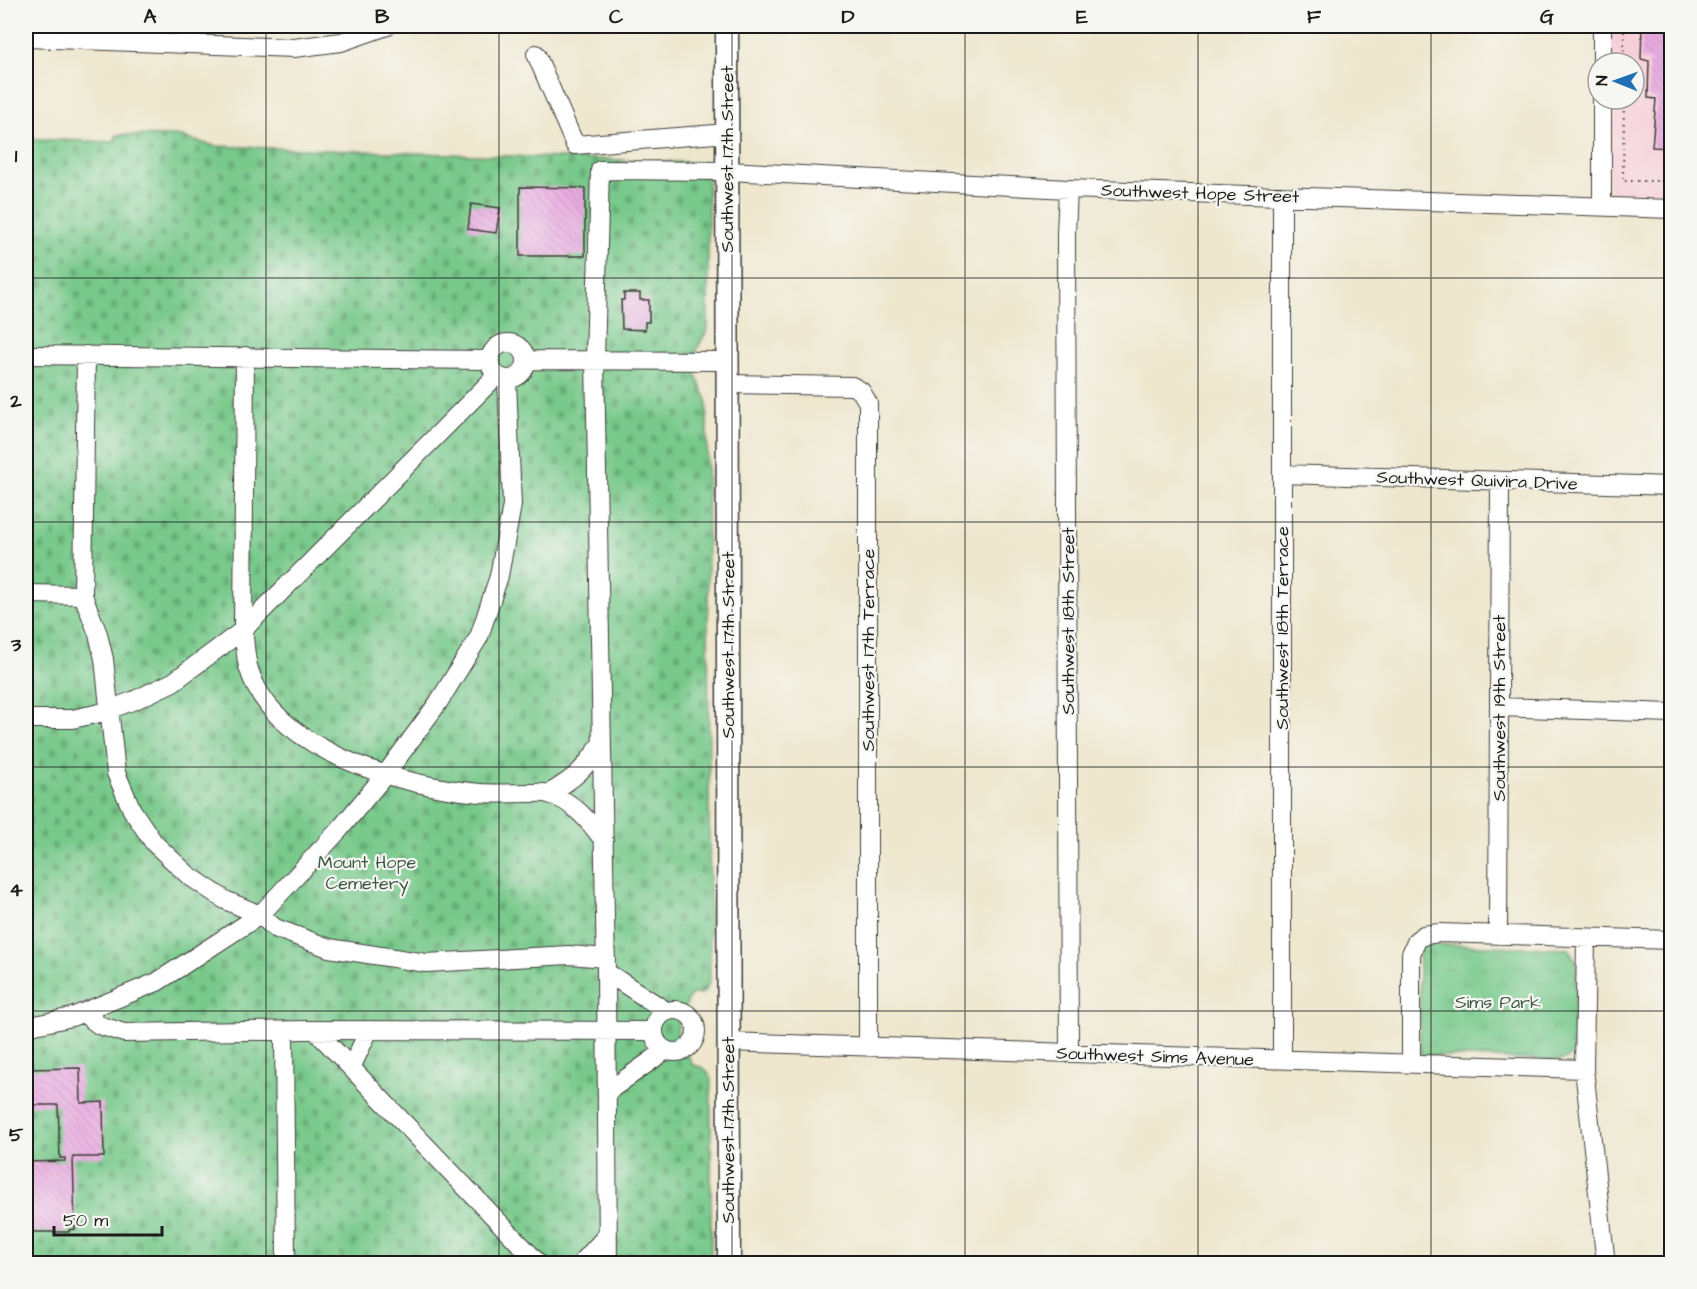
<svg xmlns="http://www.w3.org/2000/svg" width="1697" height="1289" viewBox="0 0 1697 1289" font-family="'Architects Daughter',sans-serif">
<style>
.built{fill:#f6cfd8}
.cemetery{fill:url(#cemetery-stones);stroke:#4a7254;stroke-width:1.5}
.park{fill:url(#park-tufts);stroke:#4a7254;stroke-width:1.5}
.building{fill:url(#building-back-hatch)}
.lines{fill:none;stroke-linecap:round;stroke-linejoin:round}
.minor-casing{stroke:#3c3a37;stroke-width:20}
.major-casing{stroke:#3c3a37;stroke-width:25}
.path{stroke:#3c3a37;stroke-width:2;stroke-dasharray:1.5 4.5;stroke-linecap:butt}
.minor{stroke:#fff;stroke-width:18}
.major{stroke:#fff;stroke-width:22}
.grid{fill:none;stroke:#1c1c1c;stroke-width:1.5;stroke-opacity:0.55}
.labels{text-anchor:middle;stroke-width:4.5;stroke-linejoin:round;paint-order:stroke}
.street-label{font-size:18px;fill:#1c1c1c;stroke:#f6f6f2}
.park-label{font-size:18px;fill:#3c5943;stroke:#f6f6f2}
.neatline{fill:none;stroke:#1c1c1c;stroke-width:2}
.grid-label{font-size:20px;text-anchor:middle;font-weight:bold;fill:#1c1c1c}
</style>
<defs>
<pattern id="cemetery-stones" width="16" height="16" patternUnits="userSpaceOnUse" patternTransform="scale(1.5)"><rect width="16" height="16" fill="#78c98b"/><path d="M2 7V4a2 2 0 0 1 4 0v3zM10 15v-3a2 2 0 0 1 4 0v3z" fill="#67ac77"/></pattern>
<pattern id="park-tufts" width="24" height="20" patternUnits="userSpaceOnUse" patternTransform="scale(1.5)"><rect width="24" height="20" fill="#78c98b"/><path d="M3 7l-1-3M5 7V3M7 7l1-3M15 17l-1-3M17 17v-4M19 17l1-3" fill="none" stroke="#67ac77"/></pattern>
<pattern id="building-back-hatch" width="6" height="6" patternUnits="userSpaceOnUse" patternTransform="scale(1.5)"><rect width="6" height="6" fill="#e9aae0"/><path d="M-1 5l2 2M0 0l6 6M5-1l2 2" fill="none" stroke="#c792c0"/></pattern>
</defs>
<rect width="100%" height="100%" fill="#f6f6f2"/>
<filter id="ink" filterUnits="userSpaceOnUse"><feTurbulence type="fractalNoise" baseFrequency=".0167" numOctaves="2"/><feDisplacementMap in="SourceGraphic" scale="12" xChannelSelector="R" yChannelSelector="G"/><feConvolveMatrix kernelMatrix="1 2 1 2 8 2 1 2 1" color-interpolation-filters="sRGB"/></filter>
<filter id="wash" filterUnits="userSpaceOnUse"><feTurbulence type="fractalNoise" baseFrequency=".008" numOctaves="4" result="noise"/><feDisplacementMap in="SourceGraphic" scale="24" xChannelSelector="R" yChannelSelector="G"/><feGaussianBlur stdDeviation="1.35" result="paint"/><feColorMatrix in="noise" values="0 0 0 0 0 0 0 0 0 0 0 0 0 0 0 0 0 1.4 0 .05"/><feComposite in="paint" operator="in"/></filter>
<g filter="url(#wash)">
<rect width="100%" height="100%" fill="#eee7ce"/>
<path class="built" d="M1609 26H1671V201L1621 199 1613 196 1609 190V99H1634V63H1609Z"/>
<path class="cemetery" d="M116 135 177 136 215 146 708 163V329C688 362 691 366 707 400L710 979C707 990 703 996 691 994 685 1008 671 1029 680 1045 684 1052 691 1057 692 1065 702 1066 708 1069 711 1080V1263L26 1264V139L115 142Z"/>
<path class="park" d="M1431 944 1568 949 1577 962 1573 1053 1568 1058 1561 1061 1422 1055 1420 1048 1419 951 1423 946Z"/>
<g id="blocks">
<path class="building" d="M1642 26 1672 27V148L1652 147 1656 99 1648 98 1649 61 1641 59Z
M520 187 585 188V256H520Z
M471 204 500 208 496 233 468 229Z
M624 293H640V300H649V322H645V330L622 329 621 300H624Z
M80 1068 81 1103 103 1102 104 1157H73L75 1229 69 1230V1232H26V1162L65 1161V1158H60L58 1105H26V1069Z"/>
</g>
</g>
<g filter="url(#ink)">
<use href="#blocks" fill-opacity="0" stroke="#3c3a37" stroke-width="1.5"/>
<g class="lines">
<defs>
<path id="minor" d="M26 38 294 48 341 42 387 26
M536 54 575 145 728 133
M1602 63V26
M1068 189 1066 234 1069 1053
M1282 196V1060
M1602 206V99
M490 361a18 18 0 1 1 36 0a18 18 0 1 1-36 0Z
M26 355 489 360
M86 355 83 595 98 634 104 659 116 773 132 810 154 843 188 875 225 900 260 915 275 928 329 948 426 963 569 955 606 958
M245 356 243 630C245 641 245 654 248 666 271 751 404 787 480 793 497 794 514 793 531 793 536 793 544 792 549 794 573 801 590 822 604 841
M526 360 727 361
M727 384 852 386 861 391 868 403V1047
M1282 474 1672 486
M26 594 83 595
M1499 707 1672 713
M26 719H72L100 713 135 700 173 682 243 630 496 376
M548 794C577 777 584 770 602 742
M1498 935 1500 481
M1586 938 1584 1069 1606 1264
M606 972 666 1011
M654 1031a21 21 0 1 1 42 0a21 21 0 1 1-42 0Z
M83 1013 99 1025 124 1033 306 1030 653 1031
M26 1027 72 1017 157 982 260 915 339 830 385 775 438 703 479 637 499 576 512 505 507 380
M315 1030 539 1264
M284 1031 286 1264
M727 1042 1584 1069
M1411 1064V954L1417 940 1424 935 1439 933 1672 940
M351 1068 369 1030
M607 1092 666 1050
M581 1264 608 1234
M608 1264 606 972 595 360 600 170 728 171 1068 189 1672 209"/>
<path id="major" d="M727 26 729 1264"/>
</defs>
<use href="#minor" class="minor-casing"/>
<use href="#major" class="major-casing"/>
<path class="path" d="M1624 63V26
M1624 99 1623 181H1672"/>
<use href="#minor" class="minor"/>
<use href="#major" class="major"/>
</g>
</g>
<path class="grid" d="M266 26V1264M499 26V1264M732 26V1264M965 26V1264M1198 26V1264M1431 26V1264M26 278H1672M26 522H1672M26 767H1672M26 1011H1672"/>
<g class="labels">
<g class="street-label">
<text transform="translate(727 159) rotate(-90)" y="6">Southwest 17th Street</text>
<text transform="translate(1200 193) rotate(2)" y="6">Southwest Hope Street</text>
<text transform="translate(1477 480) rotate(2)" y="6">Southwest Quivira Drive</text>
<text transform="translate(1068 621) rotate(-90)" y="6">Southwest 18th Street</text>
<text transform="translate(1282 628) rotate(-90)" y="6">Southwest 18th Terrace</text>
<text transform="translate(728 645) rotate(-90)" y="6">Southwest 17th Street</text>
<text transform="translate(868 650) rotate(-90)" y="6">Southwest 17th Terrace</text>
<text transform="translate(1499 708) rotate(-90)" y="6">Southwest 19th Street</text>
<text transform="translate(1155 1056) rotate(2)" y="6">Southwest Sims Avenue</text>
<text transform="translate(728 1130) rotate(-90)" y="6">Southwest 17th Street</text>
</g>
<g class="park-label">
<text x="367" y="868">Mount Hope<tspan x="367" dy="21">Cemetery</tspan></text>
<text x="1498" y="1008">Sims Park</text>
</g>
</g>
<rect width="1697" height="1289" fill="none" stroke="#f6f6f2" stroke-width="66"/>
<g transform="translate(1616 81) rotate(271)"><circle r="28" fill="#f6f6f2" stroke="#9f9f9c" stroke-width="1.5"/>
<path d="M0-4.5L10 22L0 15L-10 22Z" fill="#1f6fb2"/>
<text y="-9" font-size="16" font-weight="bold" text-anchor="middle" fill="#1c1c1c">N</text>
</g>
<path d="M54 1226v9h108v-9" fill="none" stroke="#1c1c1c" stroke-width="3"/>
<text x="63" y="1226" font-size="18" fill="#1c1c1c" stroke="#f6f6f2" stroke-width="4.5" paint-order="stroke">50 m</text>
<rect x="33" y="33" width="1631" height="1223" class="neatline"/>
<g class="grid-label">
<text x="150" y="23">A</text>
<text x="382" y="23">B</text>
<text x="616" y="23">C</text>
<text x="848" y="23">D</text>
<text x="1082" y="23">E</text>
<text x="1314" y="23">F</text>
<text x="1547" y="23">G</text>
<text x="16" y="162">1</text>
<text x="16" y="407">2</text>
<text x="16" y="651">3</text>
<text x="16" y="896">4</text>
<text x="16" y="1141">5</text>
</g>
</svg>
